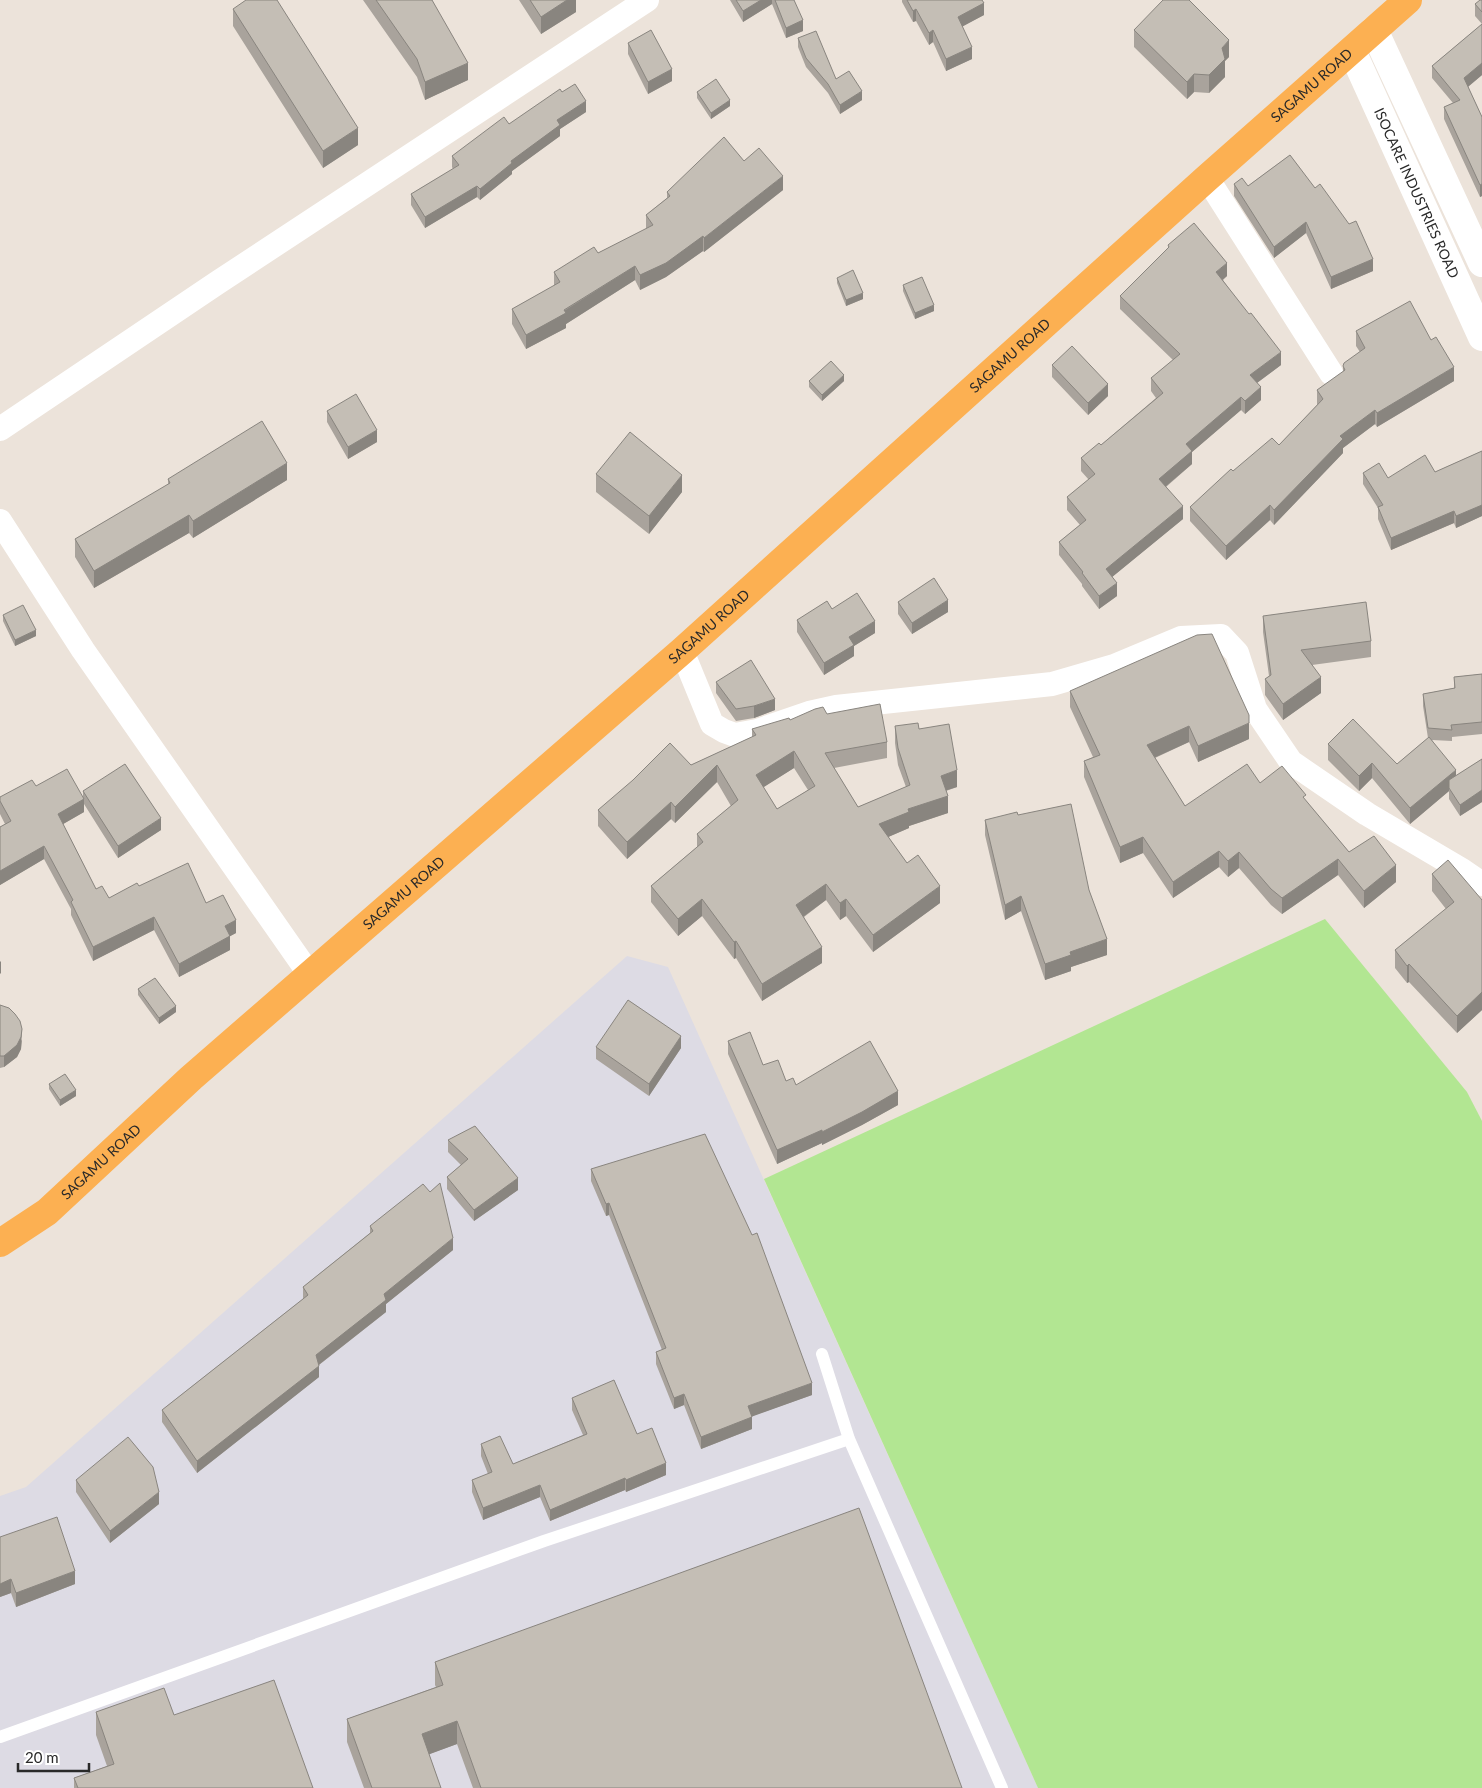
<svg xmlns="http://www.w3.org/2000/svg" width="1482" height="1788" viewBox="0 0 1482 1788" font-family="Lato,sans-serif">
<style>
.industrial{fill:#dddbe4}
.green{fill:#b2e692}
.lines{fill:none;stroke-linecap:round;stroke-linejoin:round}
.service{stroke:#fff;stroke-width:12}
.minor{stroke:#fff;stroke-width:24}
.tertiary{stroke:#fff;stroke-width:28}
.trunk{stroke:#fcb052;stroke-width:28}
.wall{fill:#a9a39c;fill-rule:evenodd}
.shaded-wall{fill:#89857f}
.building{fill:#c4beb5;stroke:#89857f;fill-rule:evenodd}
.labels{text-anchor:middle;stroke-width:4;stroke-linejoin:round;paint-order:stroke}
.street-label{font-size:14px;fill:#292929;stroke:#fff}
</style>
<rect width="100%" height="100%" fill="#ece3da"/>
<path class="industrial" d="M627 956 668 967 1038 1788H0V1496L26 1487Z"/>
<path class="green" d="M1325 919 1467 1092 1482 1121V1788H1038L764 1179Z"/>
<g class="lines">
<path class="service" d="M822 1354 849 1439 1002 1788
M0 1737 544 1541 849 1439"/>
<path class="minor" d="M1207 178 1331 373
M0 429 217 283 647 0
M0 521 83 650 310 975
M682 651 712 724 724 731 735 735 757 731 809 713 836 707 1052 684 1114 666 1181 638 1221 636 1237 653 1255 709 1291 762 1367 814 1462 870 1482 884"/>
<g class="tertiary">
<path d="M1374 30 1482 263"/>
<path id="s1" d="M1352 51 1482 337"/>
</g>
<path class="trunk" id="s2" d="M0 1243 47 1212 191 1078 682 651 1207 178 1408 0"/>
</g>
<path class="wall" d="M363 0H432L468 80 425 100 417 77Z
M519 0H576V12L541 34Z
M730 0H794L803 31 786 38 772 4 743 22Z
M902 0H982L984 15 962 26 972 59 946 71 933 42 929 45 916 21 913 22 902 2Z
M1482 0V24L1475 16V4Z
M233 9 358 145 323 168 233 26Z
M1482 24V75L1468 87 1482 117V196L1480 197 1444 119V107L1453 103 1432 78V66Z
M1134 30 1229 57 1225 61V77L1209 93 1194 92 1187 99 1134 47Z
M798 38 836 79 862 100 840 114 828 93 806 67 798 47Z
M628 43 672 81 648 94 628 54Z
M562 92 586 112 560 129V136L512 171V174L480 200 477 197 425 228 411 205V194L453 169 452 167V156L509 124Z
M697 92 730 106 711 119 697 98Z
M1290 155 1373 271 1331 289 1306 233 1274 258 1234 196V184L1248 186Z
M744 161 783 190 704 252 703 251 666 277 640 290 635 280 566 324V328L526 349 512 324V309L554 286V272L598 253 646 229V215L667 198V192Z
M1168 245 1227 276 1223 280 1281 365 1257 383 1261 400 1245 414 1241 410 1192 452V464L1166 487 1183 519 1112 577 1117 596 1099 609 1082 586V584L1059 555V542L1080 525 1067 510V497L1089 480 1081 471V458L1101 445 1156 398 1151 391V378L1173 360 1120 309V296L1168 248Z
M837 278 863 299 846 306 837 283Z
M903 285 934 311 915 319 903 291Z
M1356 331 1454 381 1377 427 1375 424 1343 448V453L1274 525 1270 520 1226 560 1190 521V507L1233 471 1279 445 1317 405V390L1343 372V366L1360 352 1356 346Z
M1052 365 1108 396 1088 415 1052 377Z
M809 381H844L822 401 809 387Z
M327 411 377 442 348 459 327 422Z
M1482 451V516L1456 528 1454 523 1391 550 1378 519V508L1363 484V473L1388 478 1435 472Z
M596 474 682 492 649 534 596 492Z
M168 479 287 480 193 538 189 533 94 588 75 557V539L168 485Z
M898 602 948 612 912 634 898 614Z
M832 609 875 633 854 646V656L824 675 797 632V620Z
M3 615 36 636 15 646 3 621Z
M1263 616 1371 641V657L1312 665 1321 693 1283 720 1265 695V679L1269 676 1263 632Z
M1482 674V734L1452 737V741L1432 740 1456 776 1482 759V802L1460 816 1449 799V791L1410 824 1372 778 1359 791 1328 760V744L1397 764 1428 738 1423 706V694L1454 688V677Z
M716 682 775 710 754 718 736 721 716 693Z
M1070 691 1249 739 1198 762 1189 742 1155 758 1185 806 1260 783 1306 801 1349 852 1396 882 1364 908 1338 875 1282 914 1271 905 1239 868 1228 877 1219 867 1173 898 1143 853 1120 863 1084 777V761L1093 757 1070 707Z
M827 714 887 742V758L834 768 858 807 906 787 898 765 895 743V726L919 729 957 787 946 791 948 813 909 826V828L888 837 907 863 940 903 873 952 846 916 840 920 826 900 804 917 822 963 762 1001 736 958 734 959 702 916 678 936 651 902V886L697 847V834L731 806 717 782 675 823 671 819 627 859 598 826V810L691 765 752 737V729L790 720ZM794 768 808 790 777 809 763 787Z
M36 786 83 798V791L161 830 118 858 84 804V812L63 824 96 889 109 898 139 886 206 903 236 933 230 936V950L179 977 154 930 93 961 71 915V909L44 859 0 885V827L5 824 0 814V797Z
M1018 815 1089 890 1107 955 1071 967V971L1045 980 1021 911 1005 920 985 835V820Z
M1432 874 1482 900V1010L1457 1033 1409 982 1407 983 1395 968V950L1446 909 1432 891Z
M138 989 176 1012 159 1024 138 995Z
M0 1005 22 1041 21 1049 17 1057 4 1067 0 1068Z
M728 1041 786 1081 796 1085 898 1105 862 1125 822 1145V1143L777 1164 728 1054Z
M596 1047 681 1048 649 1096 596 1059Z
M49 1084 76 1096 60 1106 49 1089Z
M448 1140 518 1190 474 1221 447 1189V1177L461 1165 448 1152Z
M591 1169 812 1395 752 1416V1429L701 1449 684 1405 674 1409 656 1364V1352L662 1350 609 1215 606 1216 591 1181Z
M370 1226 453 1250 386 1304V1312L319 1365V1377L197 1473 162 1422V1410L303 1299V1287L370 1233Z
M572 1398 637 1434 666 1475 626 1492 625 1490 550 1521 540 1497 483 1520 472 1492V1480L488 1474 481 1456V1444L513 1464 583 1435 572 1410Z
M76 1480 159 1504 110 1543 76 1492Z
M0 1537 75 1584 16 1607 11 1593 0 1597Z
M435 1662 962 1788H473L457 1744 429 1754 441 1788H364L347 1742V1719L436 1687 435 1685Z
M96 1712 174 1715 313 1788H74V1778L107 1766 96 1735Z"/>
<path class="shaded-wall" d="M567 0H576V12L541 34V17Z
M761 0H772V4L743 22V11Z
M984 3V15L958 29V17Z
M916 9V21L913 22V11Z
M803 20V31L786 38V28Z
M933 30V42L929 45V33Z
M1229 40V57L1225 61V77L1209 93V75L1222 48Z
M972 47V59L946 71V59Z
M468 63V80L425 100V82Z
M1482 63V75L1464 90V78Z
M672 69V81L648 94V82Z
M1194 74V92L1187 99V82Z
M862 91V100L840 114V105Z
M730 100V106L711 119V113Z
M586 101V112L560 129V136L512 171V174L480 200V189L511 161 557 120Z
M358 128V145L323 168V151Z
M783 176V190L704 252V238Z
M1482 184V196L1480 197V185Z
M477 186V197L425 228V217Z
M1306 222V233L1274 258V247Z
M703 236V251L666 277 640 290V275Z
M1373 259V271L1331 289V277Z
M1227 263V276L1216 285V272Z
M635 266V280L566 324V328L526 349V335Z
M863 293V299L846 306V300Z
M934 305V311L915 319V313Z
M1281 352V365L1250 388V375Z
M1454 367V381L1377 427V413Z
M844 375V381L822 401V395Z
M1108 384V396L1088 415V403Z
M1261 387V400L1245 414V401Z
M1241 397V410L1192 452V464L1159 492V479L1186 444Z
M1375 410V424L1343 448V453L1274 525V510L1340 436Z
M377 430V442L348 459V447Z
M287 463V480L193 538V521Z
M682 475V492L649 534V516Z
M1270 505V520L1226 560V546Z
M1482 505V516L1456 528V516Z
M1183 506V519L1106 582V569Z
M1454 511V523L1391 550V538Z
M189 515V533L94 588V571Z
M1117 583V596L1099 609V596Z
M948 600V612L912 634V623Z
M875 621V633L854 646V656L824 675V663L849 637Z
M36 630V636L15 646V640Z
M1321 677V693L1283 720V704Z
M775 699V710L754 718V706Z
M1249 723V739L1198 762V746Z
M1189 726V742L1147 761V745Z
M794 751V768L756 792V775Z
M1372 763V778L1359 791V776Z
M717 765V782L675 823V807Z
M957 770V787L941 792V776Z
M1456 770V785L1449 788V791L1410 824V808Z
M1482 790V802L1460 816V805Z
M948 796V813L909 826V828L879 841V824L908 809Z
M84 799V812L58 827V814Z
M671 802V819L627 859V842Z
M161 818V830L118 858V846Z
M1143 837V853L1120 863V847Z
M44 846V859L0 885V871Z
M1219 851V867L1173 898V882Z
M1239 852V868L1228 877V861Z
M1338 859V875L1282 914V898Z
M1396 865V882L1364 908V891Z
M826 884V900L796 922V905Z
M940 886V903L873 952V935Z
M1021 896V911L1005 920V905Z
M702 899V916L678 936V919Z
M846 899V916L840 920V903Z
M154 917V930L93 961V947Z
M236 920V933L225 939V926Z
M230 936V950L179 977V964Z
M1107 939V955L1071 967V971L1045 980V964L1070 952Z
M736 941V958L734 959V942Z
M822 947V963L762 1001V984Z
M1 961V973L0 974V962Z
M1409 964V982L1407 983V966Z
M1482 992V1010L1457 1033V1016Z
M176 1006V1012L159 1024V1018Z
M22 1029 21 1049 17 1057 4 1067V1056Z
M681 1036V1048L649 1096V1084Z
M76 1090V1096L60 1106V1100Z
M898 1091V1105L862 1125 822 1145V1132Z
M822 1130V1143L777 1164V1150Z
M518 1178V1190L474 1221V1210Z
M609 1203V1215L606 1216V1204Z
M453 1238V1250L386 1304V1312L316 1367V1355L384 1294Z
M319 1366V1377L197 1473V1461Z
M812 1383V1395L748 1418V1406Z
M684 1394V1405L674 1409V1398Z
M752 1417V1429L701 1449V1437Z
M666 1463V1475L626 1492V1480Z
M625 1478V1490L550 1521V1510Z
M540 1485V1497L483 1520V1508Z
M159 1492V1504L110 1543V1531Z
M75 1571V1584L16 1607V1593Z
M11 1579V1593L0 1597V1584Z
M457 1721V1744L422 1757V1734Z"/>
<path class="building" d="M246 0H277L358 128 323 151 233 9Z
M376 0H432L468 63 425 82 417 59Z
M530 0H567L541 17Z
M736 0H761L743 11Z
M775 0H794L803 20 786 28Z
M907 0H982L984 3 958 17 972 47 946 59 933 30 929 33 916 9 913 11Z
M1163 0H1189L1229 40 1222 48 1225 59 1209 75 1194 74 1187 82 1134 30Z
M1480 0H1482V12L1475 4Z
M1482 24V63L1464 78 1482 117V184L1480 185 1444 107 1460 100 1432 66Z
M651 30 672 69 648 82 628 43Z
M816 31 836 79 849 71 862 91 840 105 828 84 806 58 798 38Z
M716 79 730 100 711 113 697 92Z
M575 84 586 101 557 120 560 125 511 161 512 163 480 189 477 186 425 217 411 194 459 165 452 156 504 117 509 124 560 89 562 92Z
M724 137 744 161 759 148 783 176 704 238 703 236 666 263 640 275 635 266 564 310 566 313 526 335 512 309 560 282 554 272 594 247 598 253 653 225 646 215 670 196 667 192Z
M1290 155 1315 188 1320 184 1349 224 1356 221 1373 259 1331 277 1306 222 1274 247 1234 184 1242 178 1248 186Z
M1194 223 1227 263 1216 272 1249 314 1251 313 1281 352 1250 375 1261 387 1245 401 1241 397 1186 444 1192 451 1159 479 1183 506 1106 569 1117 583 1099 596 1082 573 1083 572 1059 542 1086 520 1067 497 1095 474 1081 458 1099 443 1101 445 1163 393 1151 378 1180 354 1120 296 1169 247 1168 245Z
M853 270 863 293 846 300 837 278Z
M922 277 934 305 915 313 903 285Z
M1410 301 1431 340 1436 337 1454 367 1377 413 1375 410 1340 436 1343 439 1274 510 1270 505 1226 546 1190 507 1231 469 1233 471 1272 438 1279 445 1323 399 1317 390 1345 370 1343 366 1344 363 1365 348 1356 331Z
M1072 346 1108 384 1088 403 1052 365Z
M831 361 844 375 822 395 809 381Z
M356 394 377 430 348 447 327 411Z
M262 421 287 463 193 521 189 515 94 571 75 539 170 483 168 479Z
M630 432 682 475 649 516 596 474Z
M1482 451V505L1456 516 1454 511 1391 538 1378 507 1383 505 1363 473 1379 463 1388 478 1425 455 1435 472Z
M934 578 948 600 912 623 898 602Z
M857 593 875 621 849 637 854 645 824 663 797 620 827 601 832 609Z
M1366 602 1371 641 1301 650 1321 677 1283 704 1265 679 1271 675 1263 616Z
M23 605 36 630 15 640 3 615Z
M1212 634 1249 715V723L1198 746 1189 726 1147 745 1185 806 1247 764 1260 783 1282 766 1306 795 1303 797 1349 852 1374 836 1396 865 1364 891 1338 859 1282 898 1271 889 1239 852 1228 861 1219 851 1173 882 1143 837 1120 847 1084 761 1100 755 1070 691 1197 635Z
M751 660 775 699 754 706 736 709 716 682Z
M1482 674V722L1451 725 1452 730 1428 728 1423 694 1455 688 1454 677Z
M880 704 887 742 825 753 858 807 910 785 898 748 895 726 918 723 919 729 949 724 957 770 941 776 948 796 908 809 909 812 879 824 907 863 918 855 940 886 873 935 846 899 840 903 826 884 796 905 822 947 762 984 736 941 734 942 702 899 678 919 651 886 703 842 697 834 738 800 717 765 675 807 671 802 627 842 598 810 633 780 670 743 691 765 756 735 752 729 789 718 790 720 815 709 823 707 827 714ZM794 751 815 786 777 809 756 775Z
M1353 719 1397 764 1429 737 1456 770 1410 808 1372 763 1359 776 1328 744Z
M1482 759V790L1460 805 1449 788V780Z
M125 764 161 818 118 846 83 791Z
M67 769 84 799 58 814 96 889 102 886 109 898 137 883 139 886 188 863 206 903 223 895 236 920 225 926 230 936 179 964 154 917 93 947 71 902 73 900 44 846 0 871V827L11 821 0 801V797L32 780 36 786Z
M1071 804 1089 890 1107 939 1070 952 1071 955 1045 964 1021 896 1005 905 985 820 1017 812 1018 815Z
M1448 860 1482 900V992L1457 1016 1409 964 1407 966 1395 950 1454 902 1432 874Z
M155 978 176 1006 159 1018 138 989Z
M628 1000 681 1036 649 1084 596 1047Z
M0 1005 9 1008 15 1014 20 1021 22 1029 21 1037 17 1045 4 1056H0Z
M750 1032 763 1065 778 1060 786 1081 793 1078 796 1085 870 1041 898 1091 862 1112 822 1132V1130L777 1150 728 1041Z
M65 1074 76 1090 60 1100 49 1084Z
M475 1126 518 1178 474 1210 447 1177 468 1159 448 1140Z
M705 1134 752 1235 757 1233 812 1383 748 1406 752 1417 701 1437 684 1394 674 1398 656 1352 666 1348 609 1203 606 1204 591 1169Z
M440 1183 453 1238 384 1294 386 1300 316 1355 319 1366 197 1461 162 1410 308 1295 303 1287 373 1231 370 1226 423 1184 430 1192Z
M614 1380 637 1434 652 1428 666 1463 626 1480 625 1478 550 1510 540 1485 483 1508 472 1480 492 1472 481 1444 500 1436 513 1464 587 1434 572 1398Z
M128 1437 153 1467 159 1492 110 1531 76 1480Z
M859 1508 962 1788H481L457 1721 422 1734 441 1788H372L347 1719 443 1685 435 1662Z
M57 1517 75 1571 16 1593 11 1579 0 1584V1537Z
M274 1680 313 1788H78L74 1778 114 1764 96 1712 164 1688 174 1715Z"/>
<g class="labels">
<g class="street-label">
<text dy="5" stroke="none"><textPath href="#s2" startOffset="1750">SAGAMU ROAD</textPath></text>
<text dy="5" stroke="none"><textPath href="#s1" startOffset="156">ISOCARE INDUSTRIES ROAD</textPath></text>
<text dy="5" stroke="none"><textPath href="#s2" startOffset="1345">SAGAMU ROAD</textPath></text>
<text dy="5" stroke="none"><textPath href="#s2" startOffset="940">SAGAMU ROAD</textPath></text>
<text dy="5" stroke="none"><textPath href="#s2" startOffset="535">SAGAMU ROAD</textPath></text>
<text dy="5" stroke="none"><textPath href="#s2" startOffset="130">SAGAMU ROAD</textPath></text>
</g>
</g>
<path d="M18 1763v8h71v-8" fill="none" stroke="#292929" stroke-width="2.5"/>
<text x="25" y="1763" font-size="15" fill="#292929" stroke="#ffffff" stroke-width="4" paint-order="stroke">20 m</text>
</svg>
